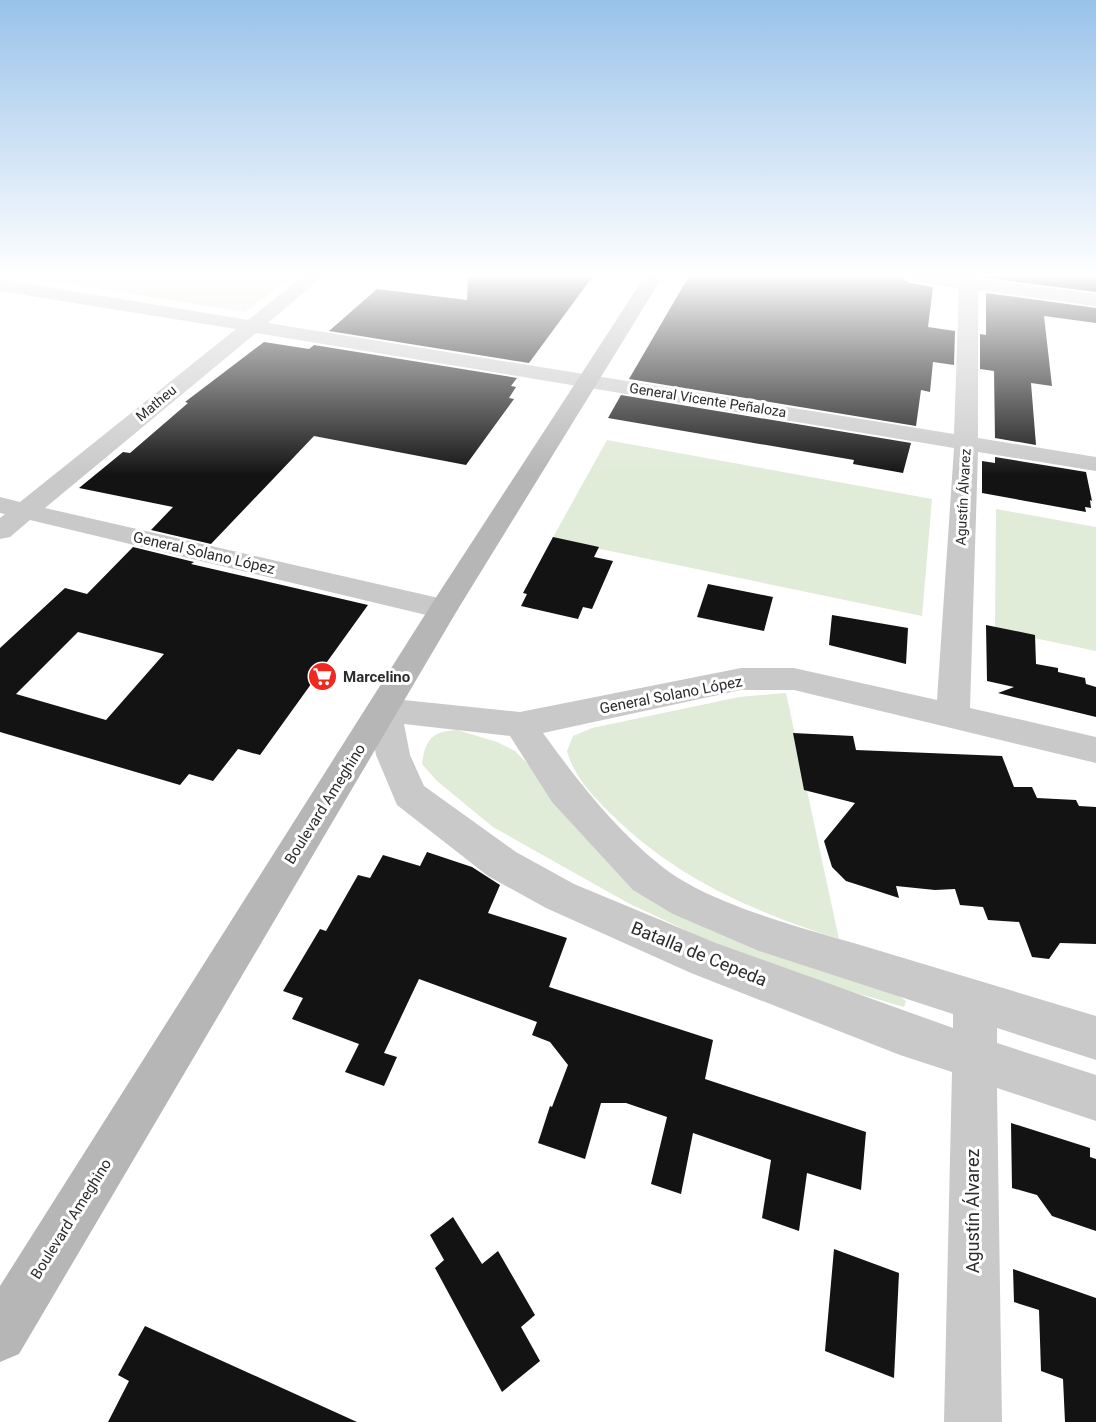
<svg xmlns="http://www.w3.org/2000/svg" width="1096" height="1422" viewBox="0 0 1096 1422" font-family="Roboto,sans-serif">
<style>
.green{fill:#e0ebd8}
.building{fill:#131313;fill-rule:evenodd}
.lines{fill:none;stroke-linecap:round;stroke-linejoin:round}
.street{fill:#c9c9c9;fill-rule:evenodd}
.secondary{fill:#b6b6b6;fill-rule:evenodd}
.labels{text-anchor:middle;stroke-width:6;stroke-linejoin:round;paint-order:stroke}
.far-street-label{font-size:14px;fill:#2c2c2c;stroke:#fff}
.street-label{font-size:15px;fill:#2c2c2c;stroke:#fff}
.poi-label{font-size:15px;font-weight:bold;fill:#2c2c2c;stroke:#fff;text-anchor:start}
.near-street-label{font-size:18px;fill:#2c2c2c;stroke:#fff}
</style>
<rect width="100%" height="100%" fill="#fff"/>
<path class="green" d="M19 276H293L245 312Z
M607 440 932 499 922 616 552 539Z
M996 509 1096 527V651L995 630Z
M786 693 839 939C752 911 677 879 611 814 593 796 574 777 567 751L573 736 592 728 739 697Z
M457 730 497 742 515 751 533 769 575 827 607 860 705 927 765 953 899 996 906 1001 904 1007 798 976 696 935 628 903 493 827 437 781 422 764C425 740 432 731 457 730Z"/>
<path class="building" d="M468 276H593L529 363 329 331 377 289 467 300Z
M689 276H899L910 283 933 287 928 327 955 331 954 365 933 362 930 392 921 390 916 426 629 379Z
M986 276H1096V292L986 278Z
M986 293 1096 308V323L1044 316 1052 386 1031 383 1036 445 995 438 994 371 980 369V334L986 335Z
M264 342 309 349 314 345 517 378 511 386 516 387 509 398 514 399 466 465 314 436 211 544 151 530 173 507 79 488 123 452 130 453 188 403 185 402Z
M621 395 911 443 903 473 853 464 854 460 608 418Z
M995 457 1086 472 1092 501 1090 500 1091 508 1085 507 1086 512 982 493V461L995 463Z
M553 537 599 547 594 557 613 561 592 609 583 607 578 619 521 606 527 594 523 593Z
M133 547 194 562 191 564 368 605 260 755 238 749 213 781 189 774 180 785 0 732V648L65 588 87 594ZM78 632 164 654 106 720 16 694Z
M708 584 773 597 764 631 697 617Z
M832 615 908 628 906 664 829 645Z
M986 625 1035 635 1036 664 1058 668V672L1085 678 1086 684 1096 687V717L998 693 1014 687 987 681Z
M793 733 853 736 856 750 1002 756 1014 787H1032L1037 798 1076 800 1079 806 1096 807V944L1060 943 1049 959 1032 957 1019 922 988 920 983 907 960 905 955 889 935 890 896 886 899 898 846 881 832 867 824 841 855 803 804 790Z
M427 852 472 867 500 885 488 913 567 938 549 987 713 1040 705 1079 866 1132 861 1190 807 1173 799 1231 762 1218 771 1160 693 1133 681 1194 651 1184 667 1117 626 1103H601L585 1159 538 1143 550 1106 552 1107 568 1065 550 1042 532 1035 537 1022 419 979 384 1053 397 1057 384 1086 345 1072 359 1044 292 1019 303 998 283 991 320 929 326 931 358 875 370 878 383 855 420 866Z
M1011 1123 1090 1148V1157L1096 1159V1231L1052 1216 1037 1195 1012 1188Z
M453 1217 482 1264 498 1251 535 1315 521 1327 540 1361 502 1392 435 1268 444 1260 430 1235Z
M834 1249 899 1273 894 1378 825 1351Z
M1013 1269 1096 1298V1422H1065L1063 1379 1041 1371 1039 1310 1014 1302Z
M145 1326 357 1422H108L129 1381 118 1375Z"/>
<g class="lines">
<path class="street" d="M303 276H323L268 323 954 434 959 288 910 281 901 276H978V279L1096 294V306L978 290V438L1096 457V471L978 452 970 708 1096 737V763L794 690H741L543 733C577 780 614 828 660 865 706 903 799 927 857 944 937 968 1016 992 1096 1016V1060L997 1028V1043L1096 1075V1121L997 1088 1002 1422H944L952 1072 900 1055 691 973 546 908 488 876 397 805 376 755 368 710 372 701 384 698 520 712 741 668H794L937 700 954 448 256 333 45 508 443 599 453 602 458 609 453 616 443 619 30 520 10 537 0 539V518L5 514 0 513V497L20 502 236 329 0 291V279L248 320ZM404 724 510 736 552 802 633 890 673 914 759 951 953 1014V1028L716 943 574 884 516 852 424 786 410 755Z"/>
<path class="secondary" d="M645 276H663L458 609 19 1354 0 1362V1286L433 602Z"/>
</g>
<linearGradient id="sky" x2="0" y2="1"><stop stop-color="#99c2ea"/><stop offset="0.58" stop-color="#fff"/><stop offset="1" stop-color="#fff" stop-opacity="0"/></linearGradient>
<rect width="1096" height="475" fill="url(#sky)"/>
<defs>
<symbol id="supermarket-disc" viewBox="-11 -11 22 22"><circle r="9.5" fill="#f02820" stroke="#fff"/><path d="M-6-5.5h2.5l.6 2H6L4.5 2H-2.5L-4.4-4H-6ZM-1.5 3.2a1.3 1.3 0 1 0 .1 0ZM3 3.2a1.3 1.3 0 1 0 .1 0Z" fill="#fff"/></symbol>
</defs>
<g fill-rule="evenodd">
<use href="#supermarket-disc" x="306" y="660" width="33" height="33"/>
</g>
<g class="labels">
<g class="far-street-label">
<text transform="translate(708 400) rotate(9)" y="5">General Vicente Peñaloza</text>
<text transform="translate(156 403) rotate(-40)" y="5">Matheu</text>
<text transform="translate(963 497) rotate(-87)" y="5">Agustín Álvarez</text>
</g>
<g class="street-label">
<text transform="translate(204 553) rotate(13)" y="5">General Solano López</text>
<text transform="translate(671 695) rotate(-11)" y="5">General Solano López</text>
<text transform="translate(325 804) rotate(-58)" y="5">Boulevard Ameghino</text>
<text transform="translate(71 1219) rotate(-58)" y="5">Boulevard Ameghino</text>
</g>
<g class="poi-label">
<text x="343" y="682">Marcelino</text>
</g>
<g class="near-street-label">
<text transform="translate(699 954) rotate(22)" y="6">Batalla de Cepeda</text>
<text transform="translate(973 1211) rotate(-90)" y="6">Agustín Álvarez</text>
</g>
</g>
</svg>
